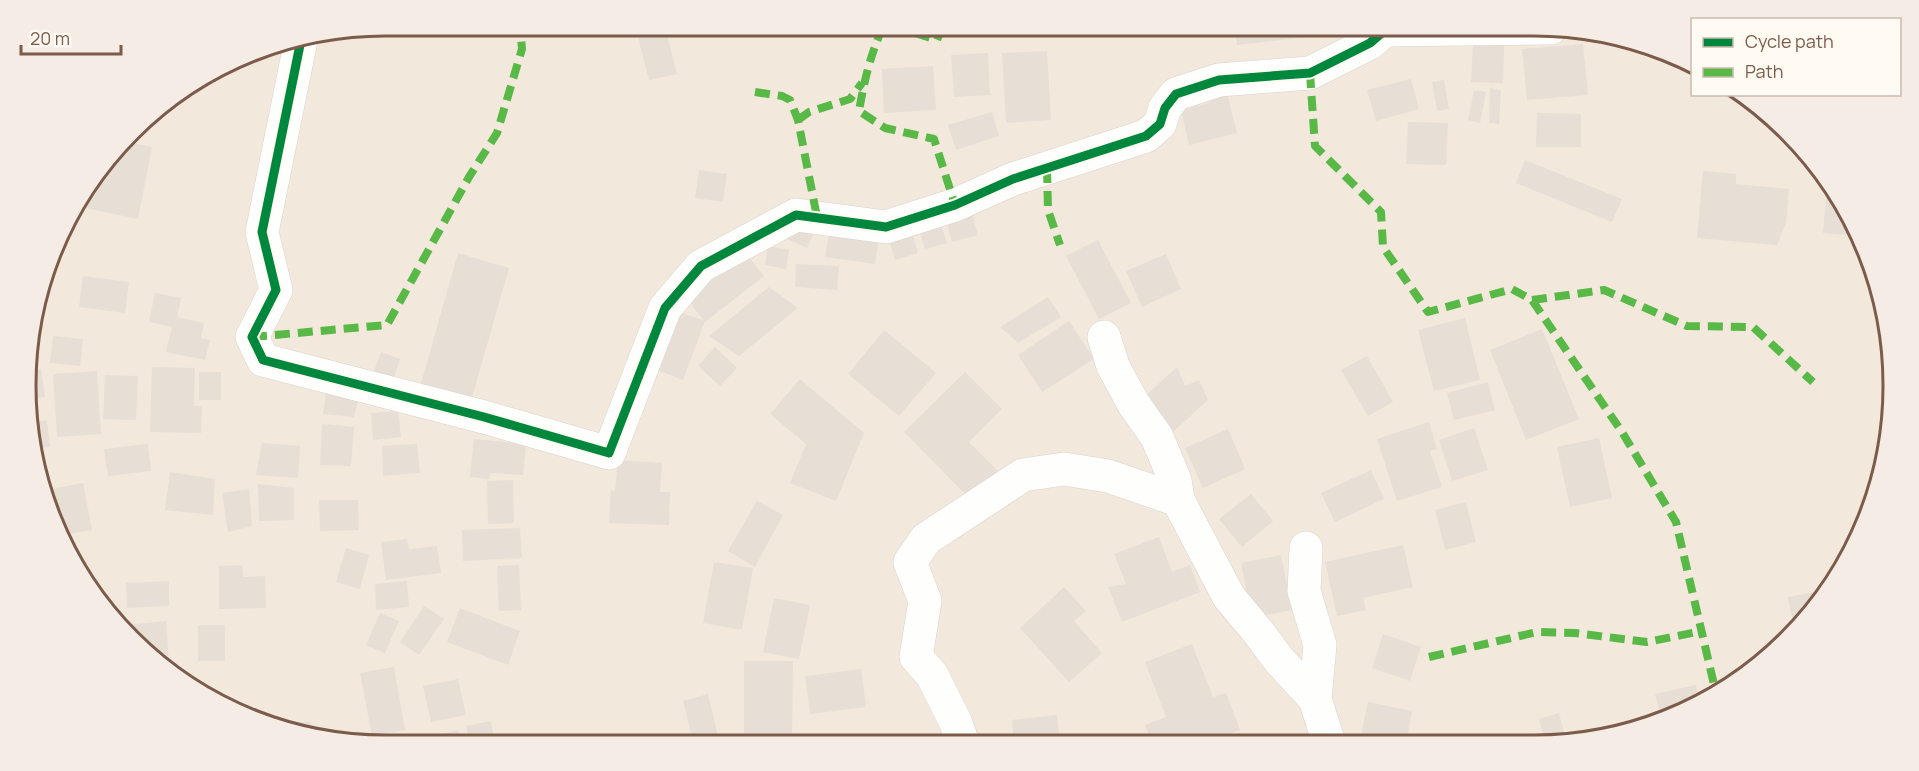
<svg xmlns="http://www.w3.org/2000/svg" width="1919" height="771" viewBox="0 0 1919 771" font-family="Manrope,sans-serif">
<style>
.residential{fill:#f3e8dc}
.building{fill:#e7ded5}
.lines{fill:none;stroke-linecap:round;stroke-linejoin:round}
.street-casing{stroke:#d9d2cd;stroke-width:34}
.street{stroke:#fefefd;stroke-width:33}
.quiet{stroke:#58b947;stroke-width:8;stroke-dasharray:15 8;stroke-linecap:butt}
.cycleway-casing{stroke:#fffaf2;stroke-width:13}
.cycleway{stroke:#00873e;stroke-width:9}
.rim{fill:none;stroke:#7c5b4b;stroke-width:3}
</style>
<rect width="100%" height="100%" fill="#faf5ef"/>
<path class="residential" d="M386 26H1533L1649 45 1692 70V94L1736 95 1771 115 1856 226 1893 362 1874 501 1833 586 1771 656 1692 709 1581 742 386 745 270 726 166 671 74 566 32 455 29 338 74 206 148 115 269 45Z"/>
<path class="building" d="M654 26H665L677 74 649 80 636 30Z
M1129 26H1162L1159 36H1126Z
M1235 26H1326L1327 35 1237 45Z
M1473 43H1504L1503 83 1471 82Z
M1583 44 1588 95 1527 100 1522 49Z
M1047 51 1051 120 1006 123 1002 53Z
M988 53 990 95 954 97 951 55Z
M933 66 936 110 884 113 882 69Z
M1411 79 1419 109 1376 121 1367 90Z
M1444 80 1449 109 1437 111 1432 82Z
M1225 86 1237 133 1189 145 1181 110 1209 103 1206 90Z
M1490 87 1501 91 1499 124 1489 123Z
M1474 90 1486 92 1480 123 1468 120Z
M992 112 999 136 956 150 948 125Z
M1537 113 1581 114V147H1536Z
M1408 122 1448 123 1446 165 1406 164Z
M126 142 152 147 138 219 86 208 91 185Z
M1525 160 1622 199 1612 222 1516 183Z
M699 170 727 174 723 202 695 198Z
M1703 171 1736 174V184L1789 189 1786 222 1777 245 1697 238Z
M1827 188 1856 226 1859 236 1823 233Z
M971 209 978 235 952 242 945 216Z
M939 219 947 243 925 249 918 226Z
M796 222 815 231 807 248 787 239Z
M830 226 880 233 875 264 825 257Z
M911 229 918 253 895 260 888 236Z
M1098 240 1131 303 1099 319 1066 256Z
M768 246 789 250 786 269 765 265Z
M458 253 509 268 471 401 420 387Z
M746 253 764 276 705 322 687 299Z
M1166 254 1181 289 1142 307 1126 271Z
M796 264 839 266 837 290 795 287Z
M83 276 129 282 125 313 79 307Z
M769 287 798 308 739 356 709 336Z
M155 293 181 298 177 317 204 323 201 338 210 340 205 360 166 352 172 327 149 322Z
M1048 297 1061 317 1018 343 1000 327Z
M674 310 705 321 683 380 652 368Z
M1465 318 1480 380 1434 391 1418 330Z
M1069 321 1094 359 1042 392 1018 355Z
M1542 329 1579 419 1526 440 1490 350Z
M884 330 936 373 899 416 848 374Z
M53 336 83 339 80 366 50 363Z
M715 347 737 368 720 386 698 366Z
M381 352 400 359 394 378 374 371Z
M1367 356 1393 402 1368 416 1341 370Z
M152 367 195 368 194 406H202L201 433 150 432Z
M1177 367 1185 386 1199 380 1208 400 1173 432 1142 399Z
M41 369 45 397 31 399 30 370Z
M97 371 101 434 57 437 53 374Z
M199 372H221V400H199Z
M965 372 1002 409 969 442 999 472 971 500 904 432Z
M105 375 138 376 136 420 103 419Z
M800 379 864 433 836 501 790 483 806 444 770 414Z
M1488 382 1495 410 1454 420 1447 393Z
M327 386 360 393 354 417 323 414Z
M398 411 401 437 373 440 371 413Z
M47 420 50 447 32 449 31 422Z
M1429 422 1437 449 1430 451 1442 487 1397 501 1377 439Z
M322 424 354 427 351 466 320 465Z
M1474 428 1488 470 1452 481 1439 440Z
M1228 429 1245 469 1203 488 1185 448Z
M1599 438 1612 498 1570 507 1557 447Z
M474 439 526 444 523 475 490 473 489 479 470 477Z
M262 443 300 446 298 478 256 475Z
M148 444 151 471 108 476 104 449Z
M417 444 420 473 383 476 382 446Z
M618 460 662 463 660 492H670L669 525 609 523 611 490 615 491Z
M1371 470 1384 499 1335 522 1321 493Z
M170 472 215 479 213 515 165 510Z
M513 480 514 523 488 524 487 481Z
M83 483 92 530 62 535 45 490Z
M258 484 294 488V520L259 521Z
M249 489 252 526 228 532 222 493Z
M1251 494 1273 521 1242 547 1219 519Z
M319 500H358L359 530 320 531Z
M757 501 783 515 755 567 728 551Z
M1466 502 1476 542 1445 550 1435 510Z
M520 528 522 558 463 561 462 530Z
M1159 537 1172 572 1190 565 1200 592 1122 622 1108 587 1126 584 1114 554Z
M407 539 409 549 437 546 441 573 386 580 381 542Z
M1403 545 1413 587 1363 598 1366 610 1337 616 1325 562Z
M346 548 369 555 360 589 336 582Z
M1281 555 1292 610 1252 618 1241 563Z
M72 561H87L86 580 74 566Z
M714 562 753 568 742 630 703 623Z
M242 565 243 577 265 576 266 608 219 609V566Z
M519 565 521 610 499 611 497 566Z
M169 581V606L127 608 126 583Z
M407 581 409 607 376 610 375 584Z
M1064 587 1086 611 1074 621 1102 653 1069 682 1020 628Z
M1830 589 1803 619 1794 630 1788 597Z
M774 598 810 605 799 659 763 652Z
M424 606 444 619 419 655 400 642Z
M460 608 520 631 508 665 447 642Z
M380 613 399 621 385 653 366 645Z
M166 621 169 664 160 665 126 625Z
M198 625H225V661H198Z
M1383 634 1421 647 1410 681 1372 668Z
M1192 644 1213 697 1226 693 1240 730 1212 740 1213 743H1152L1145 725 1166 717 1145 662Z
M744 661H793L792 744 744 745Z
M394 667 405 730 372 736 360 673Z
M861 669 866 707 810 714 805 676Z
M458 679 466 715 431 722 423 686Z
M1696 685 1700 703 1692 709 1661 718 1655 694Z
M708 694 719 740 694 745 683 701Z
M1368 702 1412 711 1406 743H1371L1360 741Z
M1559 713 1564 733 1544 738 1539 719Z
M1057 715 1060 744H1014L1012 720Z
M255 719 277 720 276 728 270 726Z
M491 721 495 745H470L466 726Z
M287 722H311V729H329V736L287 729Z
M458 730 462 745H424L423 739Z
M897 738 951 739V744H896Z
M820 740H860V744H820Z"/>
<g class="lines">
<defs>
<path id="street" d="M301 40 262 232 276 290 252 337 263 360 484 417 609 453 665 308 701 266 796 215 886 227 955 205 1013 179 1146 136 1160 124 1165 108 1176 94 1219 80 1310 73 1370 43 1385 30 1551 28
M1104 337 1113 366 1133 403 1157 437 1175 480 1178 500 1229 597 1259 633 1279 660 1315 699
M1306 548 1304 591 1320 645 1315 699 1329 743
M963 744 956 723 932 675 916 657 925 601 910 562 926 539 1023 475 1064 469 1108 476 1178 500"/>
</defs>
<use href="#street" class="street-casing"/>
<use href="#street" class="street"/>
<path class="quiet" d="M943 26 937 40 909 31 882 29C870 56 864 82 859 111L885 128 934 139 955 205
M1310 73 1315 146 1381 212 1383 247 1428 312 1512 289 1532 300 1622 432 1676 522 1716 693
M755 92 782 96 790 100 798 120 817 217
M798 120 809 112 850 99 862 83
M1047 168 1048 210 1060 245
M1532 300 1604 290 1687 326 1753 327 1813 382
M252 337 387 325 469 177 497 133 522 49 520 26
M1429 657 1537 632 1575 633 1647 642 1702 631"/>
<defs>
<path id="cycleway" d="M301 40 262 232 276 290 252 337 263 360 484 417 609 453 665 308 701 266 796 215 886 227 955 205 1013 179 1146 136 1160 124 1165 108 1176 94 1219 80 1310 73 1370 43 1385 30 1551 28"/>
</defs>
<use href="#cycleway" class="cycleway-casing"/>
<use href="#cycleway" class="cycleway"/>
</g>
<path d="M0 0H1919V771H0ZM385 36H1534A349 349 0 0 1 1883 385V386A349 349 0 0 1 1534 735H385A349 349 0 0 1 36 386V385A349 349 0 0 1 385 36Z" fill="#f5ede5" fill-rule="evenodd"/>
<path class="rim" d="M385 36H1534A349 349 0 0 1 1883 385V386A349 349 0 0 1 1534 735H385A349 349 0 0 1 36 386V385A349 349 0 0 1 385 36Z"/>
<rect x="1691" y="18" width="210" height="78" fill="#fffaf2" stroke="#cbbaaf" stroke-width="1.5"/>
<rect x="1703" y="38" width="30" height="9" fill="#00873e" stroke="#cbbaaf" stroke-width="1.5"/>
<text x="1745" y="48" font-size="18" fill="#7c5b4b">Cycle path</text>
<rect x="1703" y="68" width="30" height="9" fill="#58b947" stroke="#cbbaaf" stroke-width="1.5"/>
<text x="1745" y="78" font-size="18" fill="#7c5b4b">Path</text>
<path d="M21 45v9h100v-9" fill="none" stroke="#7c5b4b" stroke-width="3"/>
<text x="30" y="45" font-size="18" fill="#7c5b4b" stroke="#fffaf2" stroke-width="4.5" paint-order="stroke">20 m</text>
</svg>
